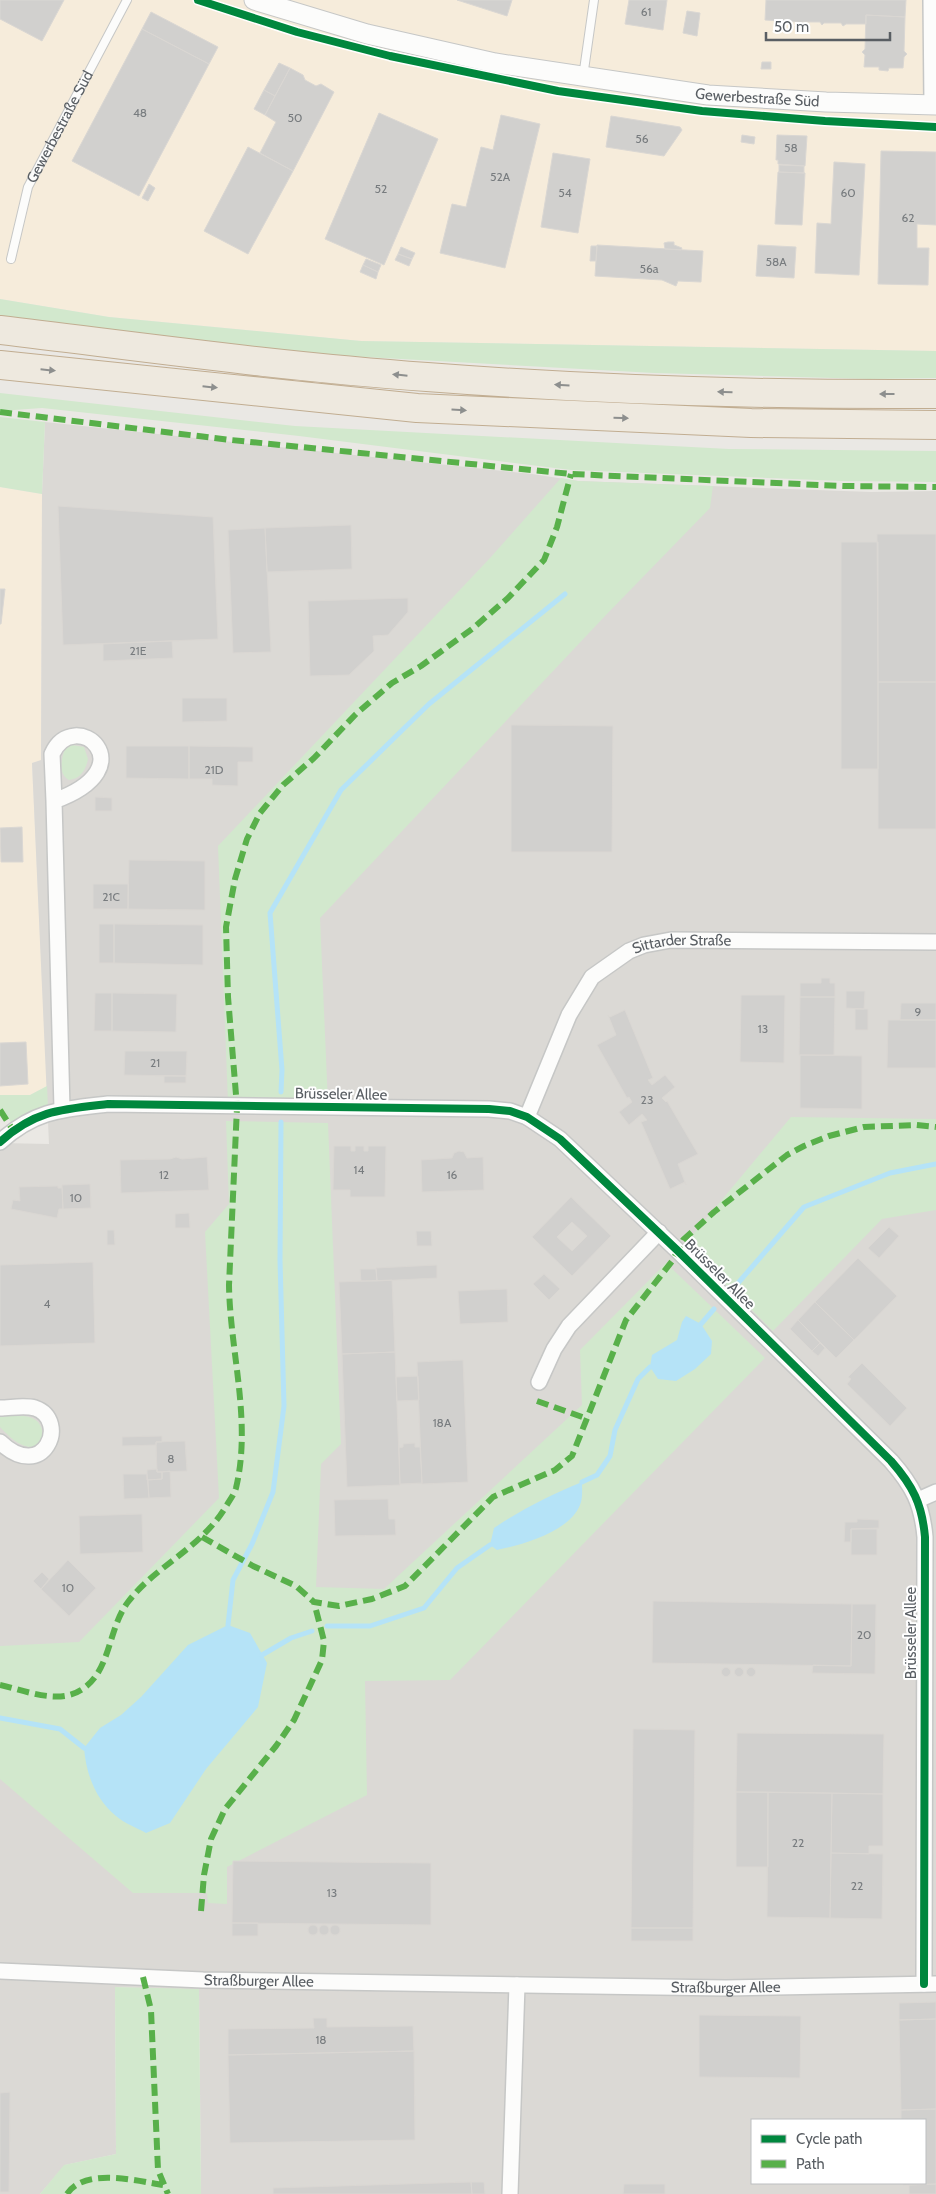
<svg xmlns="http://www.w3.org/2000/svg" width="936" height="2194" viewBox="0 0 936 2194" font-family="Cabin,sans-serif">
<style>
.commercial{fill:#f6ecdb}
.industrial{fill:#dbd9d5;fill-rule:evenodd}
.green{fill:#d2e8cd}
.water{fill:#b5e3f7}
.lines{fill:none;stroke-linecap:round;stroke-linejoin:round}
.stream{stroke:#b5e3f7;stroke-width:5}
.building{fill:#d1d0ce;stroke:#dad7d3;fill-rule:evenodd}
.service-casing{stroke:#c6c7c6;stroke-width:10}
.minor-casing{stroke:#c6c7c6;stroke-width:18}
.tertiary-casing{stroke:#c6c7c6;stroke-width:21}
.motorway-casing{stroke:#c1ad91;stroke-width:30}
.service{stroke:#fcfcfb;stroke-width:8}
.minor{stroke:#fcfcfb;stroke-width:15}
.tertiary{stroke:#fcfcfb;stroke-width:19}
.motorway{stroke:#eee9df;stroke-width:28}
.quiet{stroke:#58b04a;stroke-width:6;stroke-dasharray:12 6;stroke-linecap:butt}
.cycleway-casing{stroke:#fff;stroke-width:11}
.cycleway{stroke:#00873e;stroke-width:8}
.oneway{fill:#8d8f8e}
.labels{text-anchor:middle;stroke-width:4;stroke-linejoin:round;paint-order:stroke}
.number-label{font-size:12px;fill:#787c7f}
.street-label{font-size:15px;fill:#595e63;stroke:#fff}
</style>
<rect width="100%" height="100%" fill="#eae8e4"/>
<path class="commercial" d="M0 0H936V351L361 341 109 317 0 299Z
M0 487 42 494 41 761 32 763 47 1086 30 1095H0Z"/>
<path class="industrial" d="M45 422 532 474 578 481 871 492 936 491V2194H201L199 1990 115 1987 116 2154 65 2165 40 2194H0V1143L49 1144 32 763 41 760 42 494ZM752 2120H925V2183H752Z"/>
<path class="green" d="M0 299 109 317 361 341 936 351V378L869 379 654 373 255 351 0 321Z
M0 393 295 426 729 449 936 451V482L842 481 571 470 299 436 42 408 0 411Z
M0 417 45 422 42 494 0 487Z
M561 478 578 481 713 486 710 508 605 616 320 918 328 1104 228 1103 218 846 490 558Z
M72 745 84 747 88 759C86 770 80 779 69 780 58 774 61 759 65 749Z
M47 1086 48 1107 12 1124 3 1110 0 1109V1095H30Z
M791 1117 936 1119V1210L882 1219 773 1331 685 1244Z
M226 1121 328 1123 341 1444 321 1464 316 1587 384 1589 582 1405 580 1350 666 1263 765 1358 450 1680 365 1681 367 1795 227 1867V1904L208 1903 207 1893H133L0 1779V1646L79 1642 219 1498 205 1232 229 1204Z
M8 1416C16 1416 25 1415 32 1418 49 1425 44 1453 25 1446 15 1443 7 1434 0 1427V1417Z
M115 1987 199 1989 201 2194H40L64 2165 116 2154Z"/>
<path class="water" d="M686 1316 701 1324 712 1341 711 1354 695 1369 676 1381 658 1379 650 1367 652 1355 677 1340 682 1322Z
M582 1482C582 1489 583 1498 580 1505 569 1532 522 1545 497 1550L490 1545 494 1528C522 1509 551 1495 582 1482Z
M228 1625 250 1633 267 1663 258 1707 206 1769 170 1823 146 1833C137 1828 124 1823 116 1816 95 1799 86 1773 84 1748L100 1728 121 1715 141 1697 188 1645Z"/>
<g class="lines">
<path class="stream" d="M281 1092 282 1070 270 913 341 790 429 704 565 594
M732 1290 804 1207 890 1173 936 1164
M701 1324 714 1309
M582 1482 597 1475 610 1456 615 1430 638 1379 650 1367
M228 1625 233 1580 252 1544 273 1492 284 1406 280 1260 281 1122
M327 1626H370L424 1608 457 1568 490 1545
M262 1655 291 1638 312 1631
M0 1718 60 1729 84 1748"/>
</g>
<path class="building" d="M0 0H64L42 41 0 19Z
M457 0H512L507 16Z
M629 0H667L663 30 625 24Z
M766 0H906L905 17 866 15V24H846L843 26 841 23H824L822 25 820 22H803L800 24 798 22 765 20Z
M687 11 700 13 697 36 683 33Z
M151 12 218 47 209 64 142 29Z
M866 15 905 17 904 51 907 54 904 57 903 68H889L888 71 879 70V67H864L865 55 862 52 865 49Z
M142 29 209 64 139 196 72 161Z
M762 62H771V69H761Z
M279 63 290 68 275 96 264 90Z
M290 68 303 75 305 80 316 86 321 84 334 92 293 171 260 153 276 122 265 115Z
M264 90 275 96 265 115 254 109Z
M379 113 438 139 384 265 325 239Z
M501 115 540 124 505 268 440 253 452 204 466 207 481 147 493 150Z
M611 116 680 127 682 130 664 156 606 147Z
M742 135 755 137 754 144 741 142Z
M777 135 807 136 805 166 778 164V160H776Z
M248 147 293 171 248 254 204 231Z
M881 151 936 152V225L917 224V248H929L928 285 878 284Z
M553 153 590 159 578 233 541 227Z
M834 162 865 164 859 275 815 273 817 223 831 224Z
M779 165 804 166V173L779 172Z
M778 172 805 173 802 225 775 224Z
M149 184 155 188 148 201 142 198Z
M668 242H674V245L682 248 681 250 665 249 664 243Z
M597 245 703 251 701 282 678 281 676 286 662 280 595 276Z
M758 245 796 247 794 278 756 276Z
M591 246H597L596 261H590Z
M401 247 415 253 412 259 398 254Z
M398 254 412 259 409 266 395 260Z
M366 259 381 265 378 272 363 265Z
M363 265 378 272 376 279 360 272Z
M58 506 213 517 218 639 63 645Z
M351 525 352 569 267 572 265 528Z
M265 528 271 652 233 653 228 530Z
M877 534H936V682H878Z
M841 542H878V769H841Z
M0 589H5L1 624H0Z
M408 598V612L388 635 373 636 374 651 349 675 310 676 308 601Z
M172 641 173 658 103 661V644Z
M878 682H936V829H878Z
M182 698H227V721L182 722Z
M511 725 613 726 612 852H511Z
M126 746H189V779L126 778Z
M189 746 253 747V762H238V786L212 785V779H189Z
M95 797 112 798V811H95Z
M22 827 23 862H1L0 828Z
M129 860 205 861V910L128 909Z
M93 884H128V909H93Z
M99 924H114V963H99Z
M114 924 203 925V965L114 963Z
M821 978H830V983H835V997H800V983H821Z
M846 991H865L864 1009 846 1008Z
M95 993H112V1031H94Z
M112 993 177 994 176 1032 112 1031Z
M741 995H785L784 1063 740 1062Z
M800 997H835L834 1055H799Z
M901 1003H936V1020H900Z
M855 1009H868V1030H855Z
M625 1010 653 1078 648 1080 652 1085 665 1075 675 1087 662 1098 666 1102 667 1101 698 1154 678 1164 686 1185 685 1182 670 1189 641 1122 647 1120 642 1114 629 1125 619 1112 632 1102 629 1097 627 1098 597 1045 616 1035 608 1015 610 1017Z
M888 1020H936V1068H887Z
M26 1042 28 1084 0 1086V1043Z
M125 1051H187L186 1076 124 1075Z
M800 1055 862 1056V1109L800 1108Z
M164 1076H186V1083H164Z
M334 1146H351V1151H355V1146H364V1151H368V1146H386L385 1197H350V1190H333Z
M459 1151 464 1152 467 1158 483 1157 484 1190 422 1192 421 1160 452 1158 454 1153Z
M176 1157 182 1159 207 1157 209 1190 121 1193 120 1160 170 1159Z
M90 1184 91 1208 63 1209 62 1185Z
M58 1186V1188H62L63 1209H59L57 1218 11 1209 13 1200 20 1201 19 1187Z
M571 1197 611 1236 572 1276 532 1237ZM572 1222 587 1236 572 1251 557 1237Z
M189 1213 190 1228H175V1214Z
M889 1227 899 1236 879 1258 868 1248Z
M107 1230H114L115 1245H107Z
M416 1231H431L432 1246H417Z
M858 1258 897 1296 854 1340 815 1302Z
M93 1262 95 1343 0 1346V1265Z
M437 1265V1278L377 1281 376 1268Z
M360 1269H376L377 1281H361Z
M544 1274 560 1289 549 1300 533 1284Z
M392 1280 395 1352 342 1354 339 1282Z
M507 1289 508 1322 460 1324 458 1291Z
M815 1302 854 1340 836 1358 798 1320Z
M798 1320 820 1343 812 1351 790 1329Z
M820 1343 825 1348 818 1356 812 1351Z
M395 1352 400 1485 347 1487 342 1354Z
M463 1360 468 1482 422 1484 417 1362Z
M862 1363 907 1408 890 1426 847 1384 851 1379 848 1377Z
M418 1376 419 1400 397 1401 396 1377Z
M162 1436V1442H156V1445L122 1446V1437Z
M185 1441 187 1471 157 1472 156 1442Z
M415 1443V1447H420L422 1483 400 1484 399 1448 403 1447V1444Z
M157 1469V1472H162V1479L147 1480V1470Z
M170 1471 171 1497 149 1498 148 1480 162 1479V1472Z
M123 1474H147L149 1498 124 1499Z
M388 1499 389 1519H395L396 1535 335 1536 334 1500Z
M142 1514 143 1552 80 1554 79 1516Z
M857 1519 879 1520V1528L851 1529V1542H844L845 1522H857Z
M851 1529H877V1555H851Z
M68 1560 96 1588 69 1616 41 1589Z
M42 1572 49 1579 41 1589 33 1581Z
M653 1601 852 1604 851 1666 652 1663Z
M852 1604H876L875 1674 812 1673 813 1665 851 1666Z
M746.5 1672a4.5 4.5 0 1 1 9 0a4.5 4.5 0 1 1-9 0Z
M721.5 1672a4.5 4.5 0 1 1 9 0a4.5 4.5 0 1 1-9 0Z
M734.5 1672a4.5 4.5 0 1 1 9 0a4.5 4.5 0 1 1-9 0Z
M633 1729 695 1730 693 1928H631Z
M737 1733 884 1734 883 1794 736 1792Z
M736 1792H768V1867H736Z
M768 1792 832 1793 830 1918 767 1917Z
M832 1793 883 1794V1846H869V1854L831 1853Z
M831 1853 883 1854 882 1919 830 1918Z
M233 1861 431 1863V1925L232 1923Z
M232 1923H258V1936H232Z
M308 1930a5 5 0 1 1 10 0a5 5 0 1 1-10 0Z
M330 1930a5 5 0 1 1 10 0a5 5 0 1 1-10 0Z
M319 1930a5 5 0 1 1 10 0a5 5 0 1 1-10 0Z
M631 1928H693V1941H631Z
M936 2002V2019L899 2020V2003Z
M699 2015 801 2016 800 2078 699 2077Z
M313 2018H327V2027L413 2026 414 2051 228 2055V2029L314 2028Z
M936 2019V2109L901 2110 899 2020Z
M414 2051 415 2140 230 2143 228 2055Z
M10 2092 9 2192H0V2093Z
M936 2109V2184L903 2185V2183H925V2120H901V2110Z
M471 2182H484L485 2194H472Z
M471 2182 472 2194H273V2188Z
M624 2184H665V2194H623Z
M936 2184V2194H909V2185Z"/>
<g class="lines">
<defs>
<g id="service">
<path d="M583 77 594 0"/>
<path id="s1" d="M11 259 28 187 127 0"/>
</g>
<g id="minor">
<path d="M931 0 932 105"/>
<path d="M54 801 52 754C74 705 149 767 54 801L62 1109"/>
<path id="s2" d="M527 1117 569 1015 592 977 629 951 644 945 671 940 936 942"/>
<path d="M0 1142C35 1110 63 1109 108 1104L489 1109 510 1111 527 1117 560 1139 678 1251 891 1461C913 1486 922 1504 925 1537L924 1984"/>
<path d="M539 1382 554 1349 569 1326 659 1232"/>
<path d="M0 1408C11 1408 24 1405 35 1408 70 1420 44 1484 0 1442"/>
<path d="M918 1500 936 1492"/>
<path id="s3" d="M0 1971 203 1980 726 1988 936 1984"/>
<path d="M510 2194 517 1985"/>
</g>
<g id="tertiary">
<path id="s4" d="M254 0 367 34 495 63 708 95 826 102 936 105"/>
</g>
<path id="motorway" d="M0 330C142 347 284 367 427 377 596 390 766 395 936 394
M0 365 417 408 751 423 936 425"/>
</defs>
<use href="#service" class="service-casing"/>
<use href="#minor" class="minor-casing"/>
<use href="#tertiary" class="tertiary-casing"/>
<use href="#motorway" class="motorway-casing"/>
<use href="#service" class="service"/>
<use href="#minor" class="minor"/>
<use href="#tertiary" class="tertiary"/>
<use href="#motorway" class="motorway"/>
<path class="quiet" d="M0 412 231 440 571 474 843 486 936 487
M0 1110 13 1130
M537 1401 588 1419
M202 1537 253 1566 296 1586 314 1602 339 1606 372 1599 405 1586 493 1497 555 1470 572 1456 626 1320 673 1260 683 1240 714 1212 787 1155 804 1146 829 1136 864 1127 916 1125 936 1127
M0 1685C24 1690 58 1705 81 1690 111 1672 108 1628 128 1602 155 1566 199 1550 225 1508 229 1501 234 1495 236 1488 252 1421 230 1352 229 1285L237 1107 228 997 226 927 235 879 247 839 260 813 283 785 314 758 356 714 392 683 421 666 472 629 508 598 544 560 557 527 571 474
M201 1911 204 1875 211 1839 225 1809 276 1746 294 1720 322 1660 324 1641 314 1602
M143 1977 151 2010 158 2170 168 2194
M67 2194C85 2167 137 2181 163 2185"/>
<defs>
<path id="cycleway" d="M198 0 297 32 390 56 558 91 702 111 825 121 936 127
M0 1142C35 1110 63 1109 108 1104L489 1109 510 1111 527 1117 560 1139 678 1251 891 1461C913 1486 922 1504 925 1537L924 1984"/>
</defs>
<use href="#cycleway" class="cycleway-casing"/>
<use href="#cycleway" class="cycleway"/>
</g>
<defs><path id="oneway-solid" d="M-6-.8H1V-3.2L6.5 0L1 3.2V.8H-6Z" transform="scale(1.25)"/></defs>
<g class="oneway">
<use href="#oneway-solid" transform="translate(48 370) rotate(6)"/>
<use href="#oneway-solid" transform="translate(400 375) rotate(-174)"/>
<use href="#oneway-solid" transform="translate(562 385) rotate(-177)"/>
<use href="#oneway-solid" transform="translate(210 387) rotate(6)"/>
<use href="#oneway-solid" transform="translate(725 392) rotate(-178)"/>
<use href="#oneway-solid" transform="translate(887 394) rotate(180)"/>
<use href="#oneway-solid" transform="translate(459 410) rotate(3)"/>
<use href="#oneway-solid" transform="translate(621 418) rotate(2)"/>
</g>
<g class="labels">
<g class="number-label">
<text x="646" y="16">61</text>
<text x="140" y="117">48</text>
<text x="295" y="122">50</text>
<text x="642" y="143">56</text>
<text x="791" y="152">58</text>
<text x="500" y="181">52A</text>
<text x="381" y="193">52</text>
<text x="565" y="197">54</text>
<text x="848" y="197">60</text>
<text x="908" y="222">62</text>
<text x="776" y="266">58A</text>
<text x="649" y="273">56a</text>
<text x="138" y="655">21E</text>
<text x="214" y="774">21D</text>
<text x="111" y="901">21C</text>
<text x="918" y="1016">9</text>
<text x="763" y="1033">13</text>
<text x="155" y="1067">21</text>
<text x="647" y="1104">23</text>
<text x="359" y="1174">14</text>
<text x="164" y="1179">12</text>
<text x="452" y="1179">16</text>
<text x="76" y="1202">10</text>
<text x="47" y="1308">4</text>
<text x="442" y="1427">18A</text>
<text x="171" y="1463">8</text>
<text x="68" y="1592">10</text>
<text x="864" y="1639">20</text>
<text x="798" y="1847">22</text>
<text x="857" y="1890">22</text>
<text x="332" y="1897">13</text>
<text x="321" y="2044">18</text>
</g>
<g class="street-label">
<text dy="5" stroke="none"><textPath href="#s4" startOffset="514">Gewerbestraße Süd</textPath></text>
<text dy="5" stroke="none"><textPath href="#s1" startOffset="142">Gewerbestraße Süd</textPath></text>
<text dy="5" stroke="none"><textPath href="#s2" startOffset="254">Sittarder Straße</textPath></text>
<text transform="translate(341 1094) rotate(1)" y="5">Brüsseler Allee</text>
<text transform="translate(720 1274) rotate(45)" y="5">Brüsseler Allee</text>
<text transform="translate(911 1633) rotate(-90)" y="5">Brüsseler Allee</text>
<text dy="5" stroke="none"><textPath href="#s3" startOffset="259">Straßburger Allee</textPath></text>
<text dy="5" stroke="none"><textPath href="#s3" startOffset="726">Straßburger Allee</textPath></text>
</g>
</g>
<rect x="751" y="2119" width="175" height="65" fill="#ffffff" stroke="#bdbfc1"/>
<rect x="761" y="2135" width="25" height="8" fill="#00873e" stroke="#bdbfc1"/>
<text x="796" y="2144" font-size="15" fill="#595e63">Cycle path</text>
<rect x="761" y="2160" width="25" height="8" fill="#58b04a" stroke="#bdbfc1"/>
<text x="796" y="2169" font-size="15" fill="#595e63">Path</text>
<path d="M766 32v8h124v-8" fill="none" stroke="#595e63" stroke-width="2.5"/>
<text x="774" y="32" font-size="15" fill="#595e63" stroke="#ffffff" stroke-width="4" paint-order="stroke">50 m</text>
</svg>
